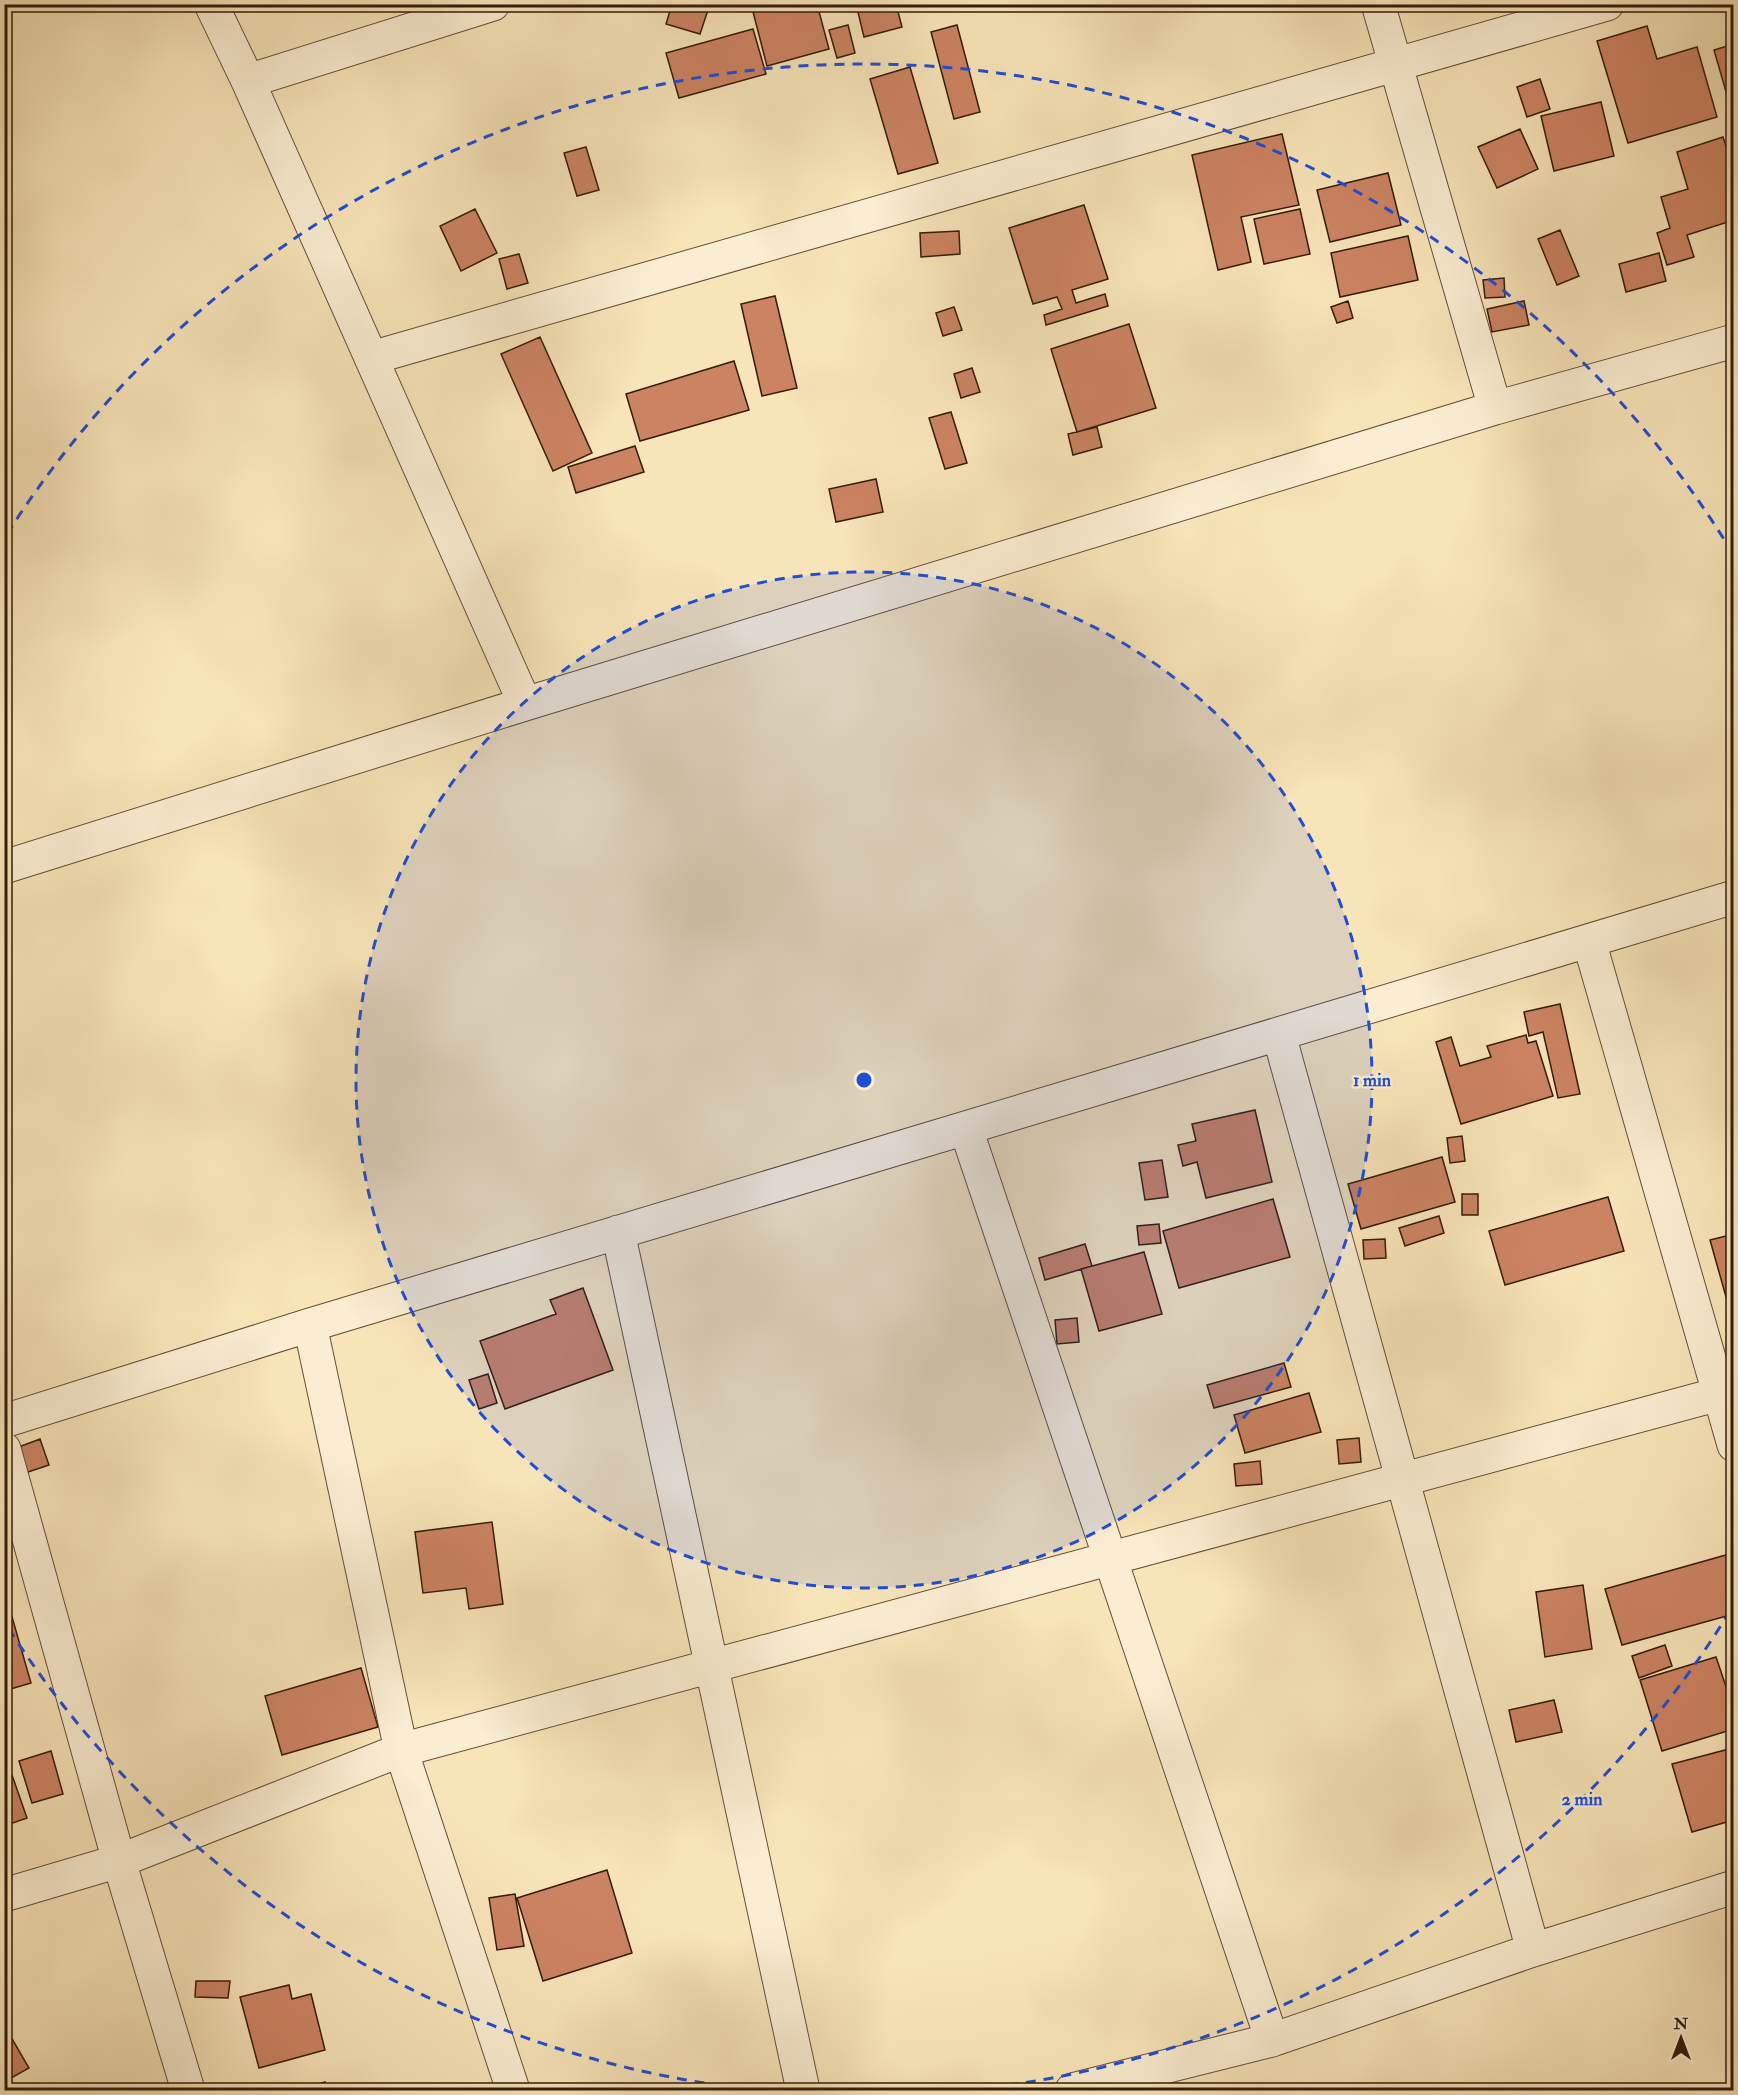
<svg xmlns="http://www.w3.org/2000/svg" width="1738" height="2095" viewBox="0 0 1738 2095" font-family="'IM FELL Double Pica',serif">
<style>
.building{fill:#cc8362;stroke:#341c09;stroke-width:1.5}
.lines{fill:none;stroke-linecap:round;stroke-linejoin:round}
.minor-casing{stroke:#654e35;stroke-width:35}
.minor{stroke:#faedd1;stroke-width:33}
.ring{fill:none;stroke:#1d4ed8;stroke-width:3;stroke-dasharray:10 8}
.centre{fill:#1d4ed8;stroke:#faedd1;stroke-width:3}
.ring-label{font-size:18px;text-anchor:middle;font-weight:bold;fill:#1d4ed8;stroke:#faedd1;stroke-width:4.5;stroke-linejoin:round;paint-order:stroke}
</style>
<rect width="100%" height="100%" fill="#f7e4b8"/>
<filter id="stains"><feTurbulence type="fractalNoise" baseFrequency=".00333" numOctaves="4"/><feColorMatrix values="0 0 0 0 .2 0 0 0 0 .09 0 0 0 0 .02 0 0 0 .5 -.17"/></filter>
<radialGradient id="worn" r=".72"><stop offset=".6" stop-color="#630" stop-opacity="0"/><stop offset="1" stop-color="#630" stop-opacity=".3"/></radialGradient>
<path class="building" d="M672 4H692L708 10 700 34 666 24Z
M751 4H817L829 49 767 66Z
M856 4H896L902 27 864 37Z
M848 25 855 53 837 58 829 30Z
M957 25 980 112 954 119 931 32Z
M1647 26 1657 59 1697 47 1717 117 1628 143 1597 41Z
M753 29 766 74 679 98 666 53Z
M1734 44V116H1733L1714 50Z
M910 67 938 163 898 174 870 79Z
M1540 79 1550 109 1527 117 1517 87Z
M1601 102 1614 156 1554 171 1541 116Z
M1520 129 1538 169 1497 188 1478 147Z
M1282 134 1299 205 1241 217 1251 262 1218 270 1192 155Z
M1723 137 1734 171V220L1687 235 1694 257 1667 265 1657 233 1670 228 1661 197 1688 189 1677 152Z
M586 147 599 190 577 196 564 153Z
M1388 173 1401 225 1330 242 1317 190Z
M1084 205 1108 279 1072 290 1076 303 1105 294 1108 306 1046 325 1044 315 1062 309 1057 297 1033 304 1009 228Z
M475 209 497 253 461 271 440 226Z
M1300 209 1310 254 1264 264 1254 219Z
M1560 230 1579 276 1557 285 1538 239Z
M959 231 960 254 921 257 920 233Z
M1408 236 1418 280 1340 297 1331 253Z
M1659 253 1666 281 1626 292 1619 264Z
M519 254 528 283 507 289 499 259Z
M1504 278 1505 297 1485 298 1483 280Z
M775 296 797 388 762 396 741 304Z
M1348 301 1353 318 1337 323 1331 307Z
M1524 301 1529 325 1492 332 1487 309Z
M954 307 962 330 943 336 936 313Z
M1129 324 1156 408 1077 432 1051 349Z
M540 337 592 453 553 471 501 354Z
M734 361 749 410 640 441 626 394Z
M972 368 980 392 961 398 954 374Z
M951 412 967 463 945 469 929 418Z
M1097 427 1102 447 1073 455 1068 434Z
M635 446 644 472 576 493 568 467Z
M876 479 883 512 836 522 829 489Z
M1560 1004 1580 1094 1558 1098 1543 1032 1529 1036 1524 1012Z
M1526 1035 1528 1043 1536 1041 1553 1096 1461 1124 1436 1042 1451 1037 1460 1066 1491 1057 1487 1046Z
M1255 1110 1272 1182 1206 1198 1197 1162 1183 1166 1178 1145 1196 1141 1192 1124Z
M1462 1136 1465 1161 1450 1163 1447 1138Z
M1442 1157 1455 1202 1361 1229 1348 1184Z
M1162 1160 1168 1197 1145 1200 1139 1163Z
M1462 1194H1478V1215H1462Z
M1608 1197 1624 1251 1505 1285 1489 1231Z
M1273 1199 1290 1257 1179 1288 1163 1231Z
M1439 1216 1444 1233 1405 1246 1399 1228Z
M1159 1224 1161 1243 1139 1245 1137 1226Z
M1734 1234V1311H1730L1710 1240Z
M1385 1239 1386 1258 1364 1259 1363 1240Z
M1085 1244 1092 1266 1045 1280 1039 1258Z
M1144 1252 1162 1314 1099 1331 1081 1269Z
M583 1288 613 1370 505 1409 480 1341 556 1314 550 1300Z
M1077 1318 1079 1342 1057 1344 1055 1320Z
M1284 1363 1291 1387 1214 1408 1207 1385Z
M488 1374 497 1403 479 1409 469 1380Z
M1309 1393 1321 1432 1245 1453 1234 1415Z
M1359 1438 1361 1462 1339 1464 1337 1440Z
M40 1439 49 1465 25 1473 16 1448Z
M1260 1461 1262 1484 1236 1486 1234 1464Z
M492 1522 503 1604 469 1609 466 1588 423 1593 415 1532Z
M1726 1555 1734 1582V1614L1622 1645 1605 1589Z
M1583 1585 1592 1649 1545 1657 1536 1592Z
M12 1617 31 1683 7 1690 4 1682V1619Z
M1665 1645 1672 1666 1639 1678 1632 1656Z
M1716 1657 1734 1710V1729L1662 1751 1640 1680Z
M361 1668 378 1727 282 1755 265 1696Z
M1554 1700 1562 1732 1516 1742 1509 1710Z
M1729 1749 1734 1765V1820L1692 1832 1672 1764Z
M51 1751 63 1794 32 1803 19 1761Z
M12 1775 27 1818 4 1826V1778Z
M607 1870 632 1953 543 1981 517 1898Z
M515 1894 524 1946 497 1950 489 1898Z
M196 1981H230L228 1998 195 1997Z
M289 1985 292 1999 311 1994 325 2050 259 2068 240 1997Z
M4 2025 29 2068 4 2082Z
M325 2082 327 2090H299Z
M1723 2087V2090H1687Z"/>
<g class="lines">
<defs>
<path id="minor" d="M211 4 248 81 525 704
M1378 4 1495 408
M248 81 493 4
M371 358 1607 4
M4 867 525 704 1495 408 1734 341
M1589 941 1734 1445
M1279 1035 1533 1950
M966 1129 1272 2040
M618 1232 803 2090
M310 1325 401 1750 513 2090
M4 1421 310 1325 1734 897
M4 1449 119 1861 188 2090
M4 1895 119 1861 401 1750 1734 1390
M1072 2090 1272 2040 1533 1950 1734 1887"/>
</defs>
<use href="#minor" class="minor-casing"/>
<use href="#minor" class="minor"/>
</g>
<circle cx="864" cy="1080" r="508" fill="#1d4ed8" fill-opacity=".12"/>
<g class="ring">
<circle cx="864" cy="1080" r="508"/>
<path d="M1730 1611A1016 1016 0 0 1 970 2090M758 2090A1016 1016 0 0 1 7 1626M7 534A1016 1016 0 0 1 1730 549"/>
</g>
<circle cx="864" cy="1080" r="9" class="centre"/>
<g class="ring-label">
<text x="1372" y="1086">1 min</text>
<text x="1582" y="1805">2 min</text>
</g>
<rect width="1738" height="2095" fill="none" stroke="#f7e4b8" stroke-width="24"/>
<rect x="6" y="6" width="1726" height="2083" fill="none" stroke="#341c09" stroke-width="3"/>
<rect x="12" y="12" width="1714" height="2071" fill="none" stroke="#341c09" stroke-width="1.5"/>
<g transform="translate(1681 2038)" stroke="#faedd1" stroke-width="4.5" paint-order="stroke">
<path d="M0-4.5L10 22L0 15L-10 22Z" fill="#341c09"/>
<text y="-9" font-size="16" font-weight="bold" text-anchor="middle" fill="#341c09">N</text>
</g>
<rect width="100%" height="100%" filter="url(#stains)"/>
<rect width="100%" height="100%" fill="url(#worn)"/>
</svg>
